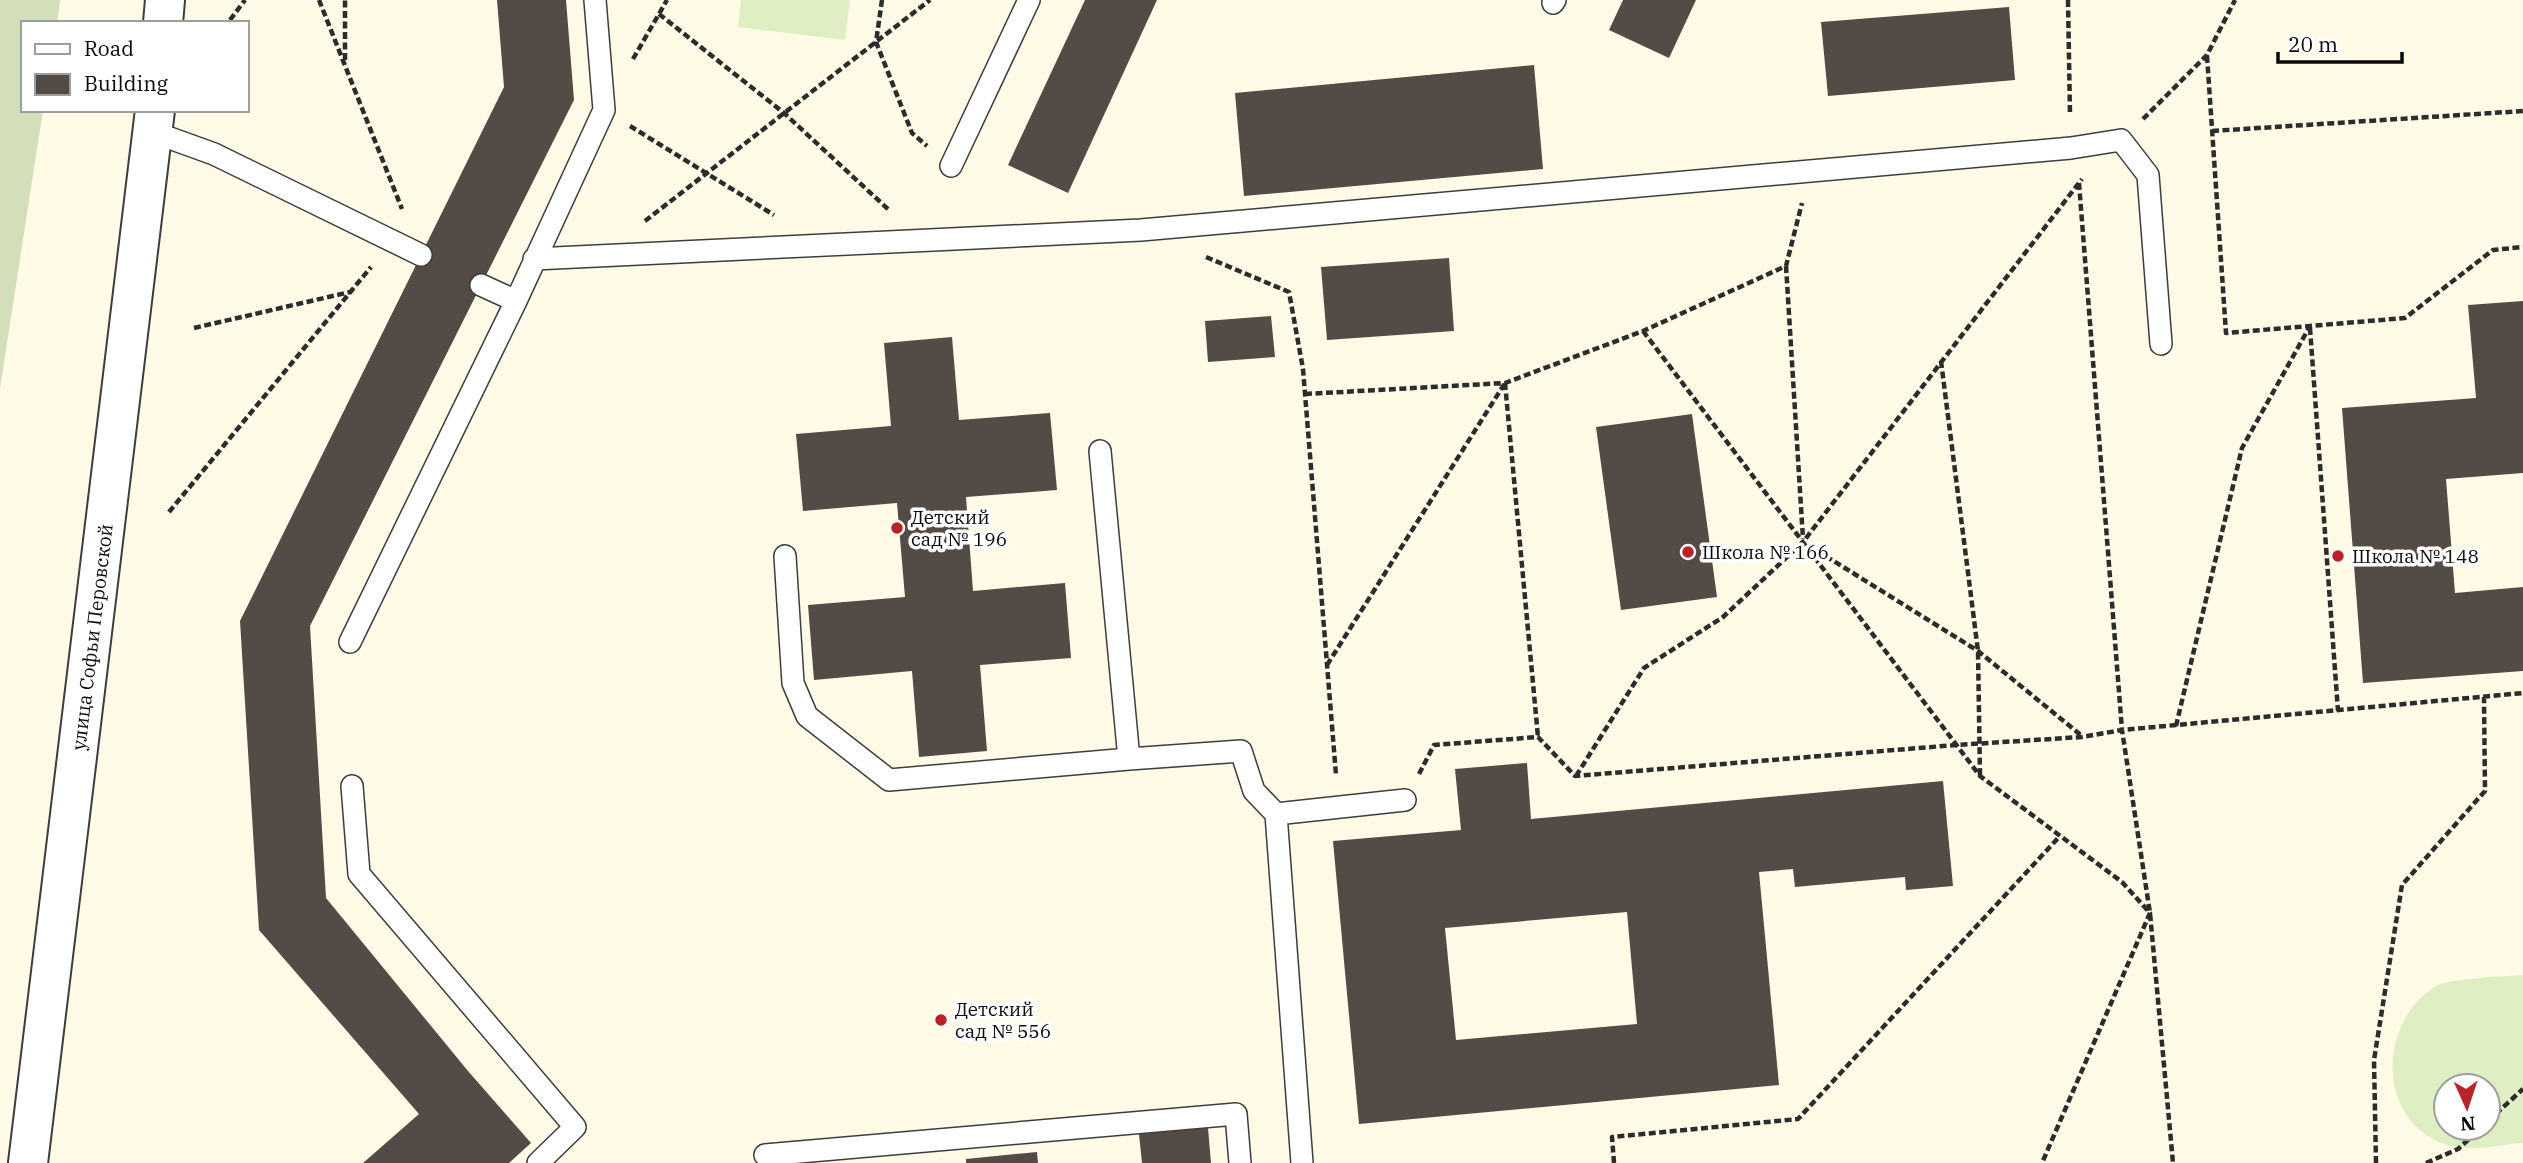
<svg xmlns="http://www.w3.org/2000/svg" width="2523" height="1163" viewBox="0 0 2523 1163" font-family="'IBM Plex Serif',serif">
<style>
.cemetery{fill:#d2dfba}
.pitch{fill:#dfefc3;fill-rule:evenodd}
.building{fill:#524b46;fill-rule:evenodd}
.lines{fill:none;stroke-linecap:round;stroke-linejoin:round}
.service-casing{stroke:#3d3d3d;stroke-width:24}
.tertiary-casing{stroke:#3d3d3d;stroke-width:42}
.path{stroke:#2c2c2c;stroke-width:4.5;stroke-dasharray:7 3.5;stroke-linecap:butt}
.service{stroke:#fff;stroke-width:21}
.tertiary{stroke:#fff;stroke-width:38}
.poi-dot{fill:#b92227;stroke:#fff;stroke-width:2.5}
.labels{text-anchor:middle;stroke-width:7;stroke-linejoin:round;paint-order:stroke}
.poi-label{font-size:19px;fill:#0a0a0a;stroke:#fff;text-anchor:start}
.street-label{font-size:19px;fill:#0a0a0a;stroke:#fff}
</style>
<rect width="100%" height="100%" fill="#fffbe6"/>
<path class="cemetery" d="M0 0H60L57 23H23V110H43L0 388Z"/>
<path class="pitch" d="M741 0H850L845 40 738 27Z
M2523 975V1143C2498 1145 2468 1153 2444 1144 2375 1119 2378 1019 2438 985 2449 979 2507 976 2523 975ZM2446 1086H2488V1128H2446Z"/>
<path class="building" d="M497 0H566L574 100 310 626 326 898 468 1071 531 1143 509 1163H363L419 1114 259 930 240 621 504 87Z
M1085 0H1157L1068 193 1008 165Z
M1623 0H1696L1669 58 1609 30Z
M2009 7 2015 80 1828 96 1821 22Z
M1534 65 1543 169 1244 196 1235 93Z
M1449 258 1454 331 1327 340 1321 267Z
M2523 301V473L2446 479 2455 593 2523 587V671L2363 683 2342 408 2476 398 2468 305Z
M1271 316 1275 357 1208 362 1205 321Z
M952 337 959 420 1050 413 1057 490 966 497 973 591 1065 583 1071 658 980 665 987 751 919 757 912 671 814 680 808 605 905 597 897 503 803 511 796 434 891 426 884 343Z
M1692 414 1717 597 1621 610 1596 427Z
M1527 763 1531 819 1943 781 1953 886 1906 890 1905 877 1795 887 1793 869 1759 872 1779 1085 1359 1124 1333 841 1461 830 1455 769ZM1627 912 1637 1024 1456 1040 1445 928Z
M1208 1128 1211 1163H1142L1139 1134Z
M1037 1152 1038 1163H966V1159Z"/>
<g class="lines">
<defs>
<path id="service" d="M1553 3 1555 0
M153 132 214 154 421 255
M951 166 1029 0
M534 259 1141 230 2071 148 2121 140 2148 175 2161 344
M481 285 516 301
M785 556 793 683 807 716 889 780 1129 759 1100 451
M350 642 516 301 604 110 595 0
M1129 759 1241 751 1254 791 1276 814 1302 1163
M352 786 359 874 575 1127 538 1163
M1276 814 1405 800
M765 1155 1236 1114 1240 1163"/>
<path id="tertiary" d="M163 23 165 0
M28 1163 155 110"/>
</defs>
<use href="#service" class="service-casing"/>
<use href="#tertiary" class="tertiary-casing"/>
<path class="path" d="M319 0 402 209
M882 0 876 42 912 133 927 146
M2068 0 2070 115
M659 14 784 113 889 210
M230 20 245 0
M2207 56 2226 333 2405 318 2493 250 2523 247
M633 59 667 0
M345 60V0
M2143 119 2207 55 2235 0
M630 126 774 215
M2212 131 2523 111
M2079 183 2122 730 2150 913 2173 1163
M645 221 930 0
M1206 257 1289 292 1303 369 1336 775
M1786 266 1803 539
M194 328 350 292
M2310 328 2338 711
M1643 331 1980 776 2122 882 2150 913 2042 1163
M1941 361 1978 651 1980 775
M1505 383 1538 737
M1305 394 1505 383 1643 331 1786 266 1802 203
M169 512 371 267
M1808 545 1978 651 2082 736
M1327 665 1505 383
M2176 726 2242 448 2310 326
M1419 774 1434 745 1538 737 1575 776 1956 745 2082 737 2122 730 2523 693
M1576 776 1644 668 1723 617 1803 542 2082 179
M2488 1121 2523 1089
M1614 1163 1612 1137 1798 1119 2060 836
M2376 1163 2374 1060 2402 885 2485 791 2484 697
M2426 1163 2458 1149 2481 1128"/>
<use href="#service" class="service"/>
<use href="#tertiary" class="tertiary"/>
</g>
<g class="poi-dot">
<circle cx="897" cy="528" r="7"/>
<circle cx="1688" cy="552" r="7"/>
<circle cx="2338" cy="556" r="7"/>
<circle cx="941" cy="1020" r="7"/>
</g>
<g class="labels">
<g class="poi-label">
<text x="911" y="524">Детский<tspan x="911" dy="22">сад № 196</tspan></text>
<text x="1702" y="559">Школа № 166</text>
<text x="2352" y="563">Школа № 148</text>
<text x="955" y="1016">Детский<tspan x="955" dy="22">сад № 556</tspan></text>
</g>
<g class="street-label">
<text transform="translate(92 637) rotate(-83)" y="7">улица Софьи Перовской</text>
</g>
</g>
<rect x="21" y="21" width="228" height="91" fill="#ffffff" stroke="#9d9d9d" stroke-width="2"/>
<rect x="35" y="44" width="35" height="10" fill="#ffffff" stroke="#9d9d9d" stroke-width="2"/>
<text x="84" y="56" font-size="21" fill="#0a0a0a">Road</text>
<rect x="35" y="74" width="35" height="21" fill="#524b46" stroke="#9d9d9d" stroke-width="2"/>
<text x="84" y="91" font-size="21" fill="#0a0a0a">Building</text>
<g transform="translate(2467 1107) rotate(177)"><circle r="33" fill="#ffffff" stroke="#9d9d9d" stroke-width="2"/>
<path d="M0-5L12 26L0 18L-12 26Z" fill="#b92227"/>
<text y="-10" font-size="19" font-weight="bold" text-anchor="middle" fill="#0a0a0a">N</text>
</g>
<path d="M2278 52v10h124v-10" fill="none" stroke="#0a0a0a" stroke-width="3.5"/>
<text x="2288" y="52" font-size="21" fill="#0a0a0a" stroke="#ffffff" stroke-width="5" paint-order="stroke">20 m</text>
</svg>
